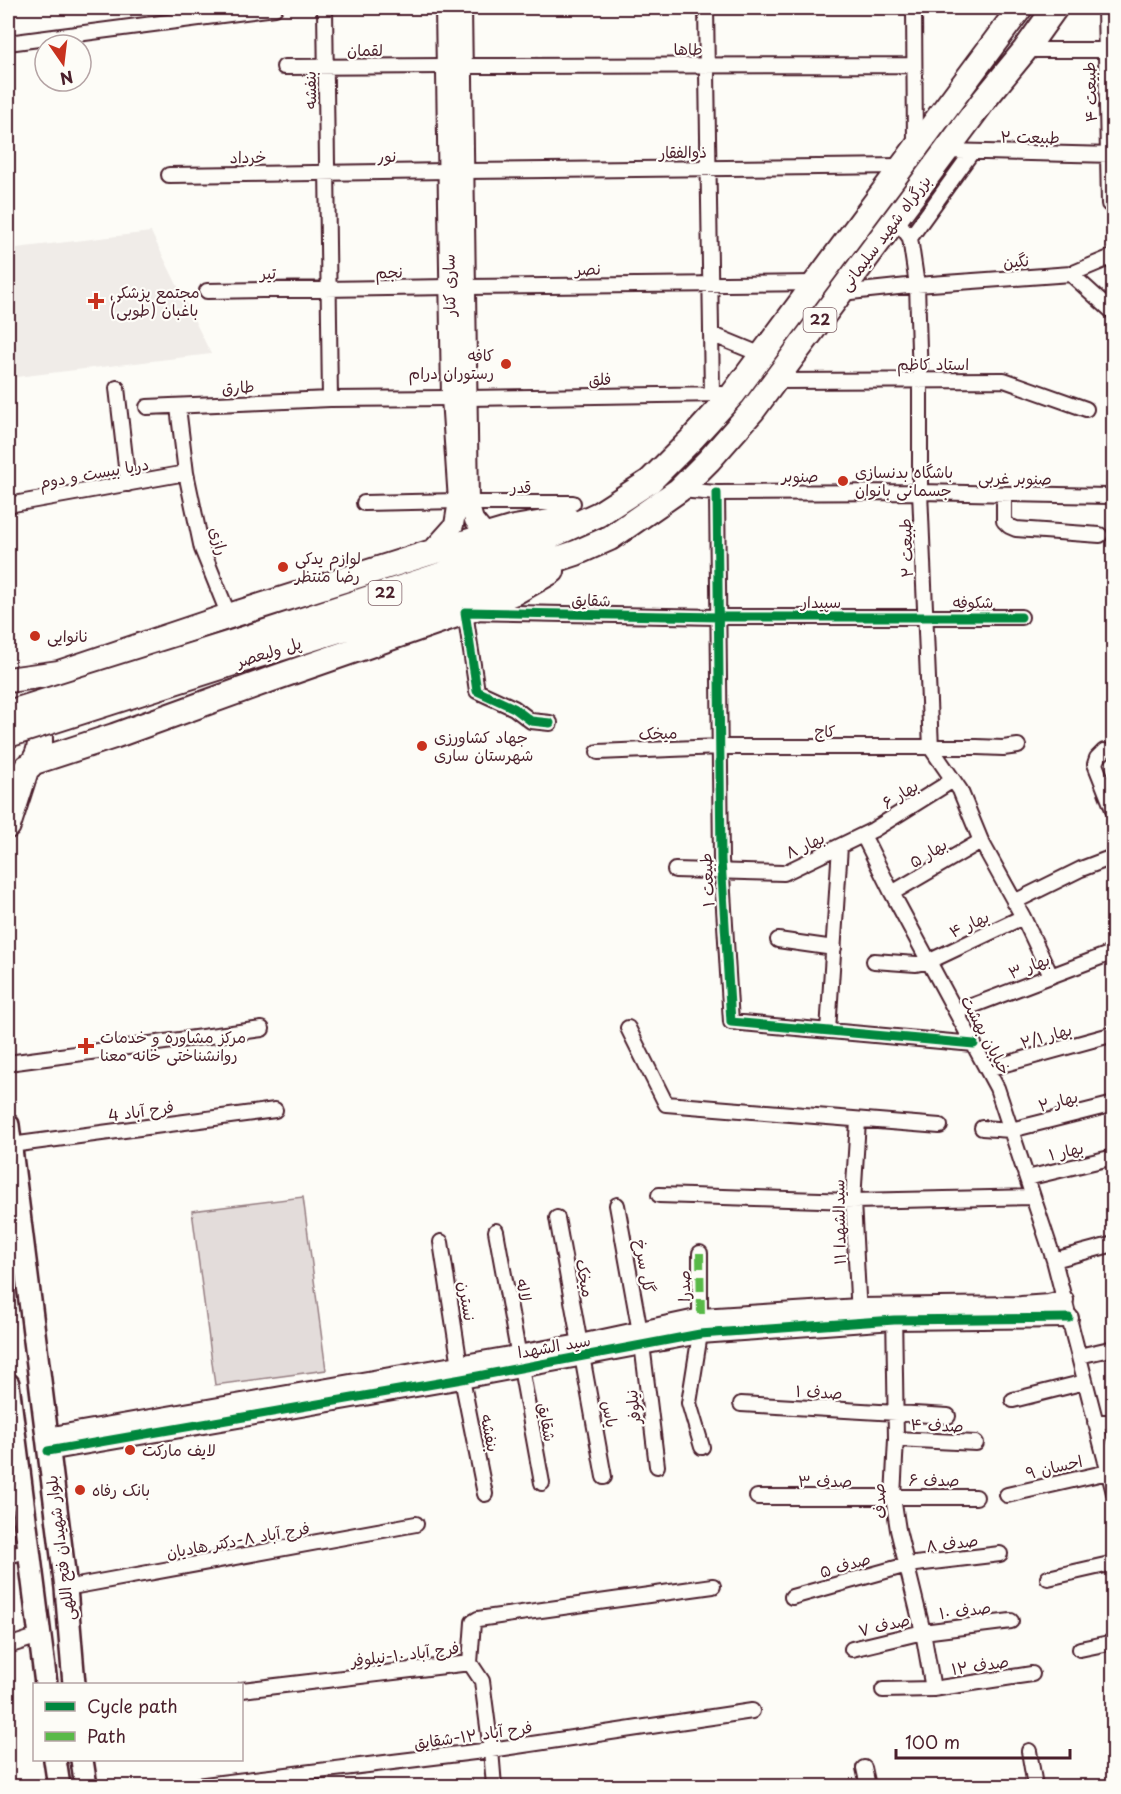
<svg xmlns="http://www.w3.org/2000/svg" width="1121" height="1794" viewBox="0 0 1121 1794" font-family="'Playpen Sans','Playpen Sans Arabic',sans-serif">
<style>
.built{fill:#f0ece8}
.green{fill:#e3dcda;stroke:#967e82;stroke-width:1.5}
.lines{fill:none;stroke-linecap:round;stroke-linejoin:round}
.street-casing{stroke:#4a1f2b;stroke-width:18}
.secondary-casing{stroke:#4a1f2b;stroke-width:22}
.primary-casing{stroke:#4a1f2b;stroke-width:26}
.highway-casing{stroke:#4a1f2b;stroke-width:28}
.street{stroke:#fdfcf7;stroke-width:14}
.secondary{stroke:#fdfcf7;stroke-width:18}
.primary{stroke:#fdfcf7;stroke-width:21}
.highway{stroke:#fdfcf7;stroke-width:24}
.highway-bridge-casing{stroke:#4a1f2b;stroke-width:28;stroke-linecap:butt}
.highway-bridge{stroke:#fdfcf7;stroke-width:24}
.quiet{stroke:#58b947;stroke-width:8;stroke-dasharray:15 8;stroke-linecap:butt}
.cycleway-casing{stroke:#fdfcf7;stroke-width:13}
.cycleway{stroke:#00873e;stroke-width:9}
.poi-dot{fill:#c8321e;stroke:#fdfcf7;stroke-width:2}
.labels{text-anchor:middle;stroke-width:4.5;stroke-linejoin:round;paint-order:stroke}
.shield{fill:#fdfcf7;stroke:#806168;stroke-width:1.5}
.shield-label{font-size:15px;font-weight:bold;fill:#4a1f2b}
.street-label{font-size:16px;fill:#4a1f2b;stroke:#fdfcf7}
.poi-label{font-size:16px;fill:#4a1f2b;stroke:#fdfcf7;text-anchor:start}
</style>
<rect width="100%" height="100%" fill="#fdfcf7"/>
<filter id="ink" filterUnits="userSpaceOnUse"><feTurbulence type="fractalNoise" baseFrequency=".0167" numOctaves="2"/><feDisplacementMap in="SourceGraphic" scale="12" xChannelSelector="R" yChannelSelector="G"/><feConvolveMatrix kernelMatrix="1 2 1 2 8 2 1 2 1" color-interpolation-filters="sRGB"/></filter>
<g filter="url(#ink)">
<path class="built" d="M151 232 211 354 8 378V249Z"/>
<path class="green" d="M303 1197 326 1370 215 1385 192 1211Z"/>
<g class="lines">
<defs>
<path id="street" d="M325 8 330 399
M706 8 712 394
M914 8 915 146
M1105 8 1109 204
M8 43 275 8
M1025 50H1111
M463 66 914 65
M284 67 446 66
M946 151 1114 155
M464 171 902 166
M169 175 448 171
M896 218 910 238 917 285 920 381V492L931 748
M910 238 972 152
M1071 274 1114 313
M466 287 815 283
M207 291 449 287
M841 293 917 285 1071 274 1114 256
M711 334 762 355
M775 381 1004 380 1086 409
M117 388 128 484
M468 398 722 394
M147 407 330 399 451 398
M178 407 186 473 202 549 229 616
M679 490 717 493 920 492 1108 496
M717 493 721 860 731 1022 974 1044
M1004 495V521L1009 526 1016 529 1100 535
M364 503 458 501
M469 503H573
M8 505 186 473
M550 723 531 721 514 708 477 691 465 612 717 617H1021
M931 748 960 790 981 841 1023 917 1051 976
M1104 751 1097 758 1095 764 1114 812
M598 752 720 747H977L1003 748 1018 746
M863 835 892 893 997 1088 1054 1260 1114 1493
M675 870 784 873 873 830 953 780
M892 893 981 841
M1014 902 1081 869 1110 858
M778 940 834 948
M874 961 916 964 930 961 1023 917
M956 1012 1114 952
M628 1028 666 1104 940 1126
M828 1031 840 846
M8 1063 262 1029
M987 1069 1114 1034
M858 1121 853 1201 859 1316
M982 1128 1011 1130 1114 1104
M11 1145 275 1110
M1027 1178 1114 1157
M659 1195 853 1201 1033 1197
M617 1205 640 1332
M557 1218 604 1477
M496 1231 542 1483
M441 1242 462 1379 485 1494
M700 1253V1334L689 1403 702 1447
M1054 1260 1114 1244
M894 1311 896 1439 893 1497 898 1530 923 1632 933 1689
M642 1344 657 1466
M1079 1356 1114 1348
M1013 1400 1085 1382
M741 1404 948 1416
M1095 1422H1114
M896 1439 976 1443
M1007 1495 1108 1472
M757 1497H976
M8 1556 29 1550
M1048 1578 1114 1563
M66 1588 416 1524
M792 1597 907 1565 1000 1554
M8 1646 39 1636
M852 1649 923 1632 1011 1621
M1080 1649 1114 1642
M470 1663 482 1681 491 1750 494 1786
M242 1690 470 1663 473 1622 478 1619 713 1586
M883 1690 933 1689 1032 1674
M1029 1751 1035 1786
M864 1768 868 1786
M196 1786 491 1750 752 1711"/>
<path id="secondary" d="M462 8 469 503 474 520 487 536
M429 553 454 525 458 501 451 398 445 8
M47 1437 580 1344 701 1318 859 1308 1021 1306 1049 1304 1064 1300
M48 1451 462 1379 700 1334 894 1320 1069 1318"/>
<path id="primary" d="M8 1125 66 1588 74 1684
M8 1384 46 1684
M55 1760 59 1786
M82 1760 86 1786"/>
<path id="highway" d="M241 640 529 546 599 514 650 481 690 441 733 394 1020 8
M246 659 394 613 576 553 610 538 679 490 709 460 753 410 984 100 1025 50 1055 8
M8 680 59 673 229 616 429 553 514 528 567 519
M34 762 114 736 269 680 465 612 515 592 552 571
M8 781C16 777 29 769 34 761 45 745 39 722 31 707
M8 826 27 767"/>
</defs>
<use href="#street" class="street-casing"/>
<use href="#secondary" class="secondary-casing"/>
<use href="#primary" class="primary-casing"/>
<use href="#highway" class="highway-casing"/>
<use href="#street" class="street"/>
<use href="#secondary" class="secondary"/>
<use href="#primary" class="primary"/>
<use href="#highway" class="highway"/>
<defs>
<path id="highway-bridge" d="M8 713 241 640
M8 735 246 659"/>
</defs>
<use href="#highway-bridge" class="highway-bridge-casing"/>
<use href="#highway-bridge" class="highway-bridge"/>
<path class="quiet" d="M700 1253 701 1318"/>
<defs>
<path id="cycleway" d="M717 493 721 860 731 1022 974 1044
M550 723 531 721 514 708 477 691 465 612 717 617H1021
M48 1451 462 1379 700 1334 894 1320 1069 1318"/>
</defs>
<use href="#cycleway" class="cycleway-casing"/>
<use href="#cycleway" class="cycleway"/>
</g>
</g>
<g class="poi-dot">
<path d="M93 292h6v6h6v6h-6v6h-6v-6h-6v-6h6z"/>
<circle cx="506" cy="364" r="6"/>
<circle cx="843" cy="481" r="6"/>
<circle cx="283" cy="567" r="6"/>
<circle cx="35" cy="636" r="6"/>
<circle cx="422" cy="746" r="6"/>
<path d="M83 1037h6v6h6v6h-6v6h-6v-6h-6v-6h6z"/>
<circle cx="130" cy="1450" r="6"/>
<circle cx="80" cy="1490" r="6"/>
</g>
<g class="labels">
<g class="shield">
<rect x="803.5" y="308" width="33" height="24" rx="4.5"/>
<rect x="368.5" y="581" width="33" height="24" rx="4.5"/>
</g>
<g class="shield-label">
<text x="820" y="325">22</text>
<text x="385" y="598">22</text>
</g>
<g class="street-label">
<text x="688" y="55">طاها</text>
<text x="365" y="56">لقمان</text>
<text transform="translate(310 90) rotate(-91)" y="6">بنفشه</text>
<text transform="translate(1090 92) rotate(-92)" y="6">طبیعت ۴</text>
<text transform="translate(1030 137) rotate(1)" y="6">طبیعت ٣</text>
<text transform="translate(683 152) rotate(-1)" y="6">ذوالفقار</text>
<text transform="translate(387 156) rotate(-1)" y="6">نور</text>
<text transform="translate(248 157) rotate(-1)" y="6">خرداد</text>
<text transform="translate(885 233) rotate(-53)" y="6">بزرگراه شهید سلیمانی</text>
<text transform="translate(1016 261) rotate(-4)" y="6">نگین</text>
<text transform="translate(588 269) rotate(-1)" y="6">نصر</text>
<text transform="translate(389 272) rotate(-1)" y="6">نجم</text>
<text transform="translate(268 273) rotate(-1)" y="6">تیر</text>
<text transform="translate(449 285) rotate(-91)" y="6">ساری کنار</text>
<text x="933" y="370">استاد کاظم</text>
<text transform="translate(600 379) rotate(-1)" y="6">فلق</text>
<text transform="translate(238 387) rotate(-3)" y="6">طارق</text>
<text transform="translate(94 473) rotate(-10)" y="6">دریا بیست و دوم</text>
<text x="800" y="482">صنوبر</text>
<text transform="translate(1015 478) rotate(1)" y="6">صنوبر غربی</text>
<text x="521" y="493">قدر</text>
<text transform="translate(219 541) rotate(74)" y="6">رازی</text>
<text transform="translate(906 548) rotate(-92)" y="6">طبیعت ۲</text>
<text transform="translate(591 600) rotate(1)" y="6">شقایق</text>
<text x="821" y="608">سپیدار</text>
<text x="973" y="608">شکوفه</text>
<text transform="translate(269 652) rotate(-17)" y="6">پل ولیعصر</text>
<text x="825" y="737">کاج</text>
<text transform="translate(658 733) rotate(-2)" y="6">میخک</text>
<text transform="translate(900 794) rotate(-32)" y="6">بهار ۶</text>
<text transform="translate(805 845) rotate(-25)" y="6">بهار ۸</text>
<text transform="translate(928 853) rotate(-31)" y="6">بهار ۵</text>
<text transform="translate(707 880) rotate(-93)" y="6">طبیعت ۱</text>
<text transform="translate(969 924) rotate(-25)" y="6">بهار ۴</text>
<text transform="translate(1029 966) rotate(-21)" y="6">بهار ۳</text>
<text transform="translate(986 1035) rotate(62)" y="6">خیابان بهشت</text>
<text transform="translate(1046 1036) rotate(-16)" y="6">بهار ۲/۱</text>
<text transform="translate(1058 1101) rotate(-14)" y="6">بهار ۲</text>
<text transform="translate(141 1111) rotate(-8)" y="6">فرح آباد 4</text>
<text transform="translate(1066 1151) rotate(-13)" y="6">بهار ۱</text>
<text transform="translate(839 1222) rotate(-91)" y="6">سیدالشهدا ۱۱</text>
<text transform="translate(645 1266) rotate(80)" y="6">گل سرخ</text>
<text transform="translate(585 1278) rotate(79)" y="6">میخک</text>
<text transform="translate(684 1286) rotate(-91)" y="6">صدرا</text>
<text transform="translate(524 1290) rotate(80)" y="6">لاله</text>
<text transform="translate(467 1301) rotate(81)" y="6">نسترن</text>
<text transform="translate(554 1346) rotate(-10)" y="6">سید الشهدا</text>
<text transform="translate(819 1392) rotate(3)" y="6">صدف ۱</text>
<text transform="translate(633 1407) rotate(-97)" y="6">نیلوفر</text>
<text transform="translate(610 1414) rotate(80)" y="6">یاس</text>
<text transform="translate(547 1422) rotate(80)" y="6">شقایق</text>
<text transform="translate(937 1425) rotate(2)" y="6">صدف ۴</text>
<text transform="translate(490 1433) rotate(79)" y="6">بنفشه</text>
<text transform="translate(1054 1467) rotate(-13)" y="6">احسان ۹</text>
<text x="934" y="1486">صدف ۶</text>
<text x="825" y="1487">صدف ۳</text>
<text transform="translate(879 1501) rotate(-93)" y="6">صدف</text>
<text transform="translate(238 1540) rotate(-10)" y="6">فرح آباد ۸-دکتر هادیان</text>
<text transform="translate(952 1543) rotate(-7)" y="6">صدف ۸</text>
<text transform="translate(60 1548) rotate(-97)" y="6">بلوار شهیدان فتح اللهی</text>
<text transform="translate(845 1565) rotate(-16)" y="6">صدف ۵</text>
<text transform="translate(965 1610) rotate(-7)" y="6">صدف ۱۰</text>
<text transform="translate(884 1625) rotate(-13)" y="6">صدف ۷</text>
<text transform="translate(405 1654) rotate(-7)" y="6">فرح آباد ۱۰-نیلوفر</text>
<text transform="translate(980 1665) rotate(-8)" y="6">صدف ۱۲</text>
<text transform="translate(473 1735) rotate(-8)" y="6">فرح آباد ۱۲-شقایق</text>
</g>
<g class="poi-label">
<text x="110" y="298">مجتمع پزشکی<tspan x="110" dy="18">باغبان (طوبی)</tspan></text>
<text x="494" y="361" text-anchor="end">کافه<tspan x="494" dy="18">رستوران درام</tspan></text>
<text x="855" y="478">باشگاه بدنسازی<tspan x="855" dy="18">جسمانی بانوان</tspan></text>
<text x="295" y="564">لوازم یدکی<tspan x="295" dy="18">رضا منتظر</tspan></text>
<text x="47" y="642">نانوایی</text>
<text x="434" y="743">جهاد کشاورزی<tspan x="434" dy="18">شهرستان ساری</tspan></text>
<text x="100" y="1043">مرکز مشاوره و خدمات<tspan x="100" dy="18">روانشناختی خانه معنا</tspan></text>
<text x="142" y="1456">لایف مارکت</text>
<text x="92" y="1496">بانک رفاه</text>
</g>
</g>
<rect width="1121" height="1794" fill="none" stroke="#fdfcf7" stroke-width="30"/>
<rect x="15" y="15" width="1091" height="1764" fill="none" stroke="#4a1f2b" stroke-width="2" filter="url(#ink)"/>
<rect x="33" y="1683" width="210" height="78" fill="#fdfcf7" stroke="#b5a4a5" stroke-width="1.5"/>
<rect x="45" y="1702" width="30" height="9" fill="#00873e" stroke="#b5a4a5" stroke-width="1.5"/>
<text x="87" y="1713" font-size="18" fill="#4a1f2b">Cycle path</text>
<rect x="45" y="1732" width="30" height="9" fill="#58b947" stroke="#b5a4a5" stroke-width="1.5"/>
<text x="87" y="1743" font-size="18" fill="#4a1f2b">Path</text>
<g transform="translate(63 63) rotate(166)"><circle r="28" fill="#fdfcf7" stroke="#b5a4a5" stroke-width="1.5"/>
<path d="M0-4.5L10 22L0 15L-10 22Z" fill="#c8321e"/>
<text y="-9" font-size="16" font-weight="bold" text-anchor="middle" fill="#4a1f2b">N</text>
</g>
<path d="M896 1749v9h174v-9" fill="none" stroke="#4a1f2b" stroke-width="3"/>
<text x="905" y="1749" font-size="18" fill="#4a1f2b" stroke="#fdfcf7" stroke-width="4.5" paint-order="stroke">100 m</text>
</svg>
